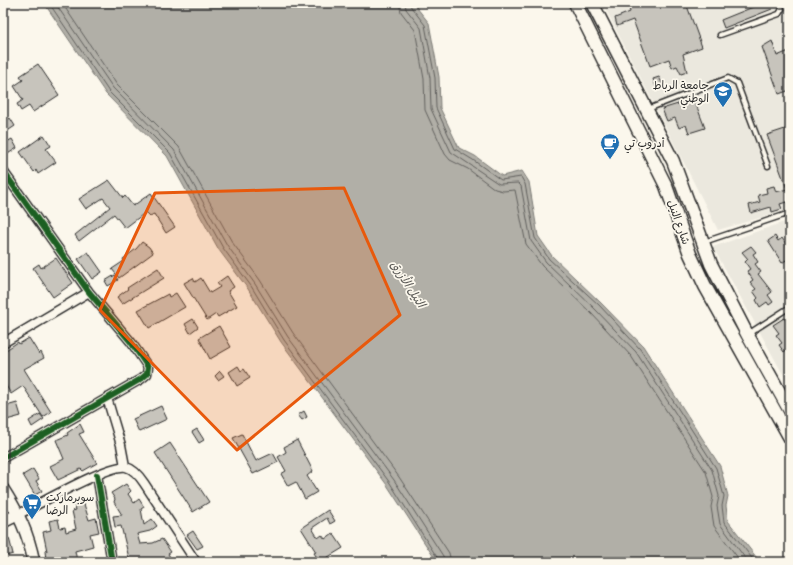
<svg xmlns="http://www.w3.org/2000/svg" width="793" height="565" viewBox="0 0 793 565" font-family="'Gochi Hand','Playpen Sans Arabic',sans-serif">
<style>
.built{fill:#ebe8de}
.water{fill:#b1afa7;stroke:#7b7a75}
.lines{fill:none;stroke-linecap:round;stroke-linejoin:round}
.shore{stroke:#61605d;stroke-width:1}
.building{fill:#c7c4bc;stroke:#2b2b2b}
.lane-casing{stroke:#2b2b2b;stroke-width:7}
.street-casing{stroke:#2b2b2b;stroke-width:11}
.secondary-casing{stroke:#2b2b2b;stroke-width:14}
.primary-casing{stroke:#2b2b2b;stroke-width:15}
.lane{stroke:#fbf7ec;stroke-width:4}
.street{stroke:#fbf7ec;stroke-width:8}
.secondary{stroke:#fbf7ec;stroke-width:11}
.primary{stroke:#fbf7ec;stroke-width:12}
.cycleway-casing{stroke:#fbf7ec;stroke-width:8}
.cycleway{stroke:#1b5e20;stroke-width:6}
.marked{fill:#e8590c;fill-opacity:0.2;stroke:#e8590c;stroke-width:3;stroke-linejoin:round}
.labels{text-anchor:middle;stroke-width:3.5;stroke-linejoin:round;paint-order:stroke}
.poi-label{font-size:11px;fill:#2b2b2b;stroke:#fbf7ec;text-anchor:start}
.street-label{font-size:11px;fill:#2b2b2b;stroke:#fbf7ec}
.water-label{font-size:12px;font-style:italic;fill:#5a5956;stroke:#fbf7ec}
</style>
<rect width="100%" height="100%" fill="#fbf7ec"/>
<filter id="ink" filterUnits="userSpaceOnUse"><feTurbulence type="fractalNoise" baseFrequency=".025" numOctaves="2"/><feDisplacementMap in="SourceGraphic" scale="8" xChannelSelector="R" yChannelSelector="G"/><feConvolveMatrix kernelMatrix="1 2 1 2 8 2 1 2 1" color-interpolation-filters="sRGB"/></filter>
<g filter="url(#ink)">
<path class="built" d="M611 3H790V209L718 230 604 6Z
M790 220V387L713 247Z"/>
<path class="water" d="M44 3H413L429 23 439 77 440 108 459 148 475 156 502 176 522 171 529 182 538 236 552 256 601 303 643 346 720 466 728 496 726 506 728 521 760 562H437L387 485 281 342 248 289 219 250 167 156 106 94Z"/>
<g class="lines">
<path class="shore" d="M49 3 109 92 170 153 223 248 251 286 284 340 390 483 440 562
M55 3 113 88 174 150 227 245 255 284 288 337 394 480 443 556 445 562
M62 3 117 85 179 147 232 242 260 280 293 333 399 477 449 553 451 562
M399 3 401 12 415 30 424 79 425 110 445 154 450 160 468 169 495 189 503 191 515 190 526 244 542 266 591 313 631 356 706 472 713 497 711 507 714 526 741 562
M405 3 406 9 421 28 430 78 431 109 451 152 499 184 518 183 521 186 531 241 546 262 595 309 636 352 712 470 719 496 717 506 720 524 748 562
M410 3 411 7 425 25 435 78 436 108 455 149 473 160 501 180 521 177 525 184 535 238 549 259 599 305 640 349 716 468 724 496 722 506 724 522 755 562"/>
</g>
<path class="building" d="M631 3H686L702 47 683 54 687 72 681 74 677 66 672 68 669 59 650 66 633 20 617 26 615 18 630 12 628 4Z
M763 3H770L772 9 724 28 721 20Z
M772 41 777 56 789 51 790 55V90L779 94 762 47Z
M38 64 59 95 33 112 29 106 21 111 17 104 23 100 14 86 23 80 20 76Z
M659 77 663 85 656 87 653 79Z
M694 99 705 128 689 133 686 125 679 128 675 118 667 121 662 109Z
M10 118 15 126 3 134V123Z
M788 128 790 133V201L780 204 782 209 772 212 771 207 751 213 749 205 760 202 758 195 767 193 766 188 774 186 776 192 787 189 767 135Z
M44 135 51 146 46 149 56 162 38 174 36 170 34 172 20 152Z
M12 139 17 148 3 157V144Z
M109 180 123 198 125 196 133 206 151 193 175 227 166 233 154 214 150 216 146 212 125 228 114 214 79 241 75 235 110 207 103 198 86 209 79 199Z
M775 236 778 241 782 238 790 250V266L786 260 782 263 768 241Z
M142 242 149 247 153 253 119 278 112 269 124 261 123 259 136 249Z
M751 246 756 252 753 254 758 262 755 264 761 272 758 274 772 292 768 295 773 302 769 305 767 302 760 307 756 300 758 298 753 291 756 289 750 282 753 280 747 271 750 269 745 262 748 259 742 252Z
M88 252 102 272 92 279 78 259Z
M56 258 73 283 53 297 33 268 39 264 41 268Z
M158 268 164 278 122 304 117 297 128 289 127 288Z
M115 275 118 280 108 286 105 281Z
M227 276 234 287 228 291 237 306 218 317 216 314 207 320 184 283 193 278 195 282 201 278 210 293 220 287 217 283Z
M176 293 185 307 149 328 138 310 168 294 169 297Z
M784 318 790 326V347L784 352 779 345 782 343 776 335 779 333 773 325Z
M193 319 198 327 190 333 185 324Z
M219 326 231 347 210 359 199 338Z
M29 338 39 354 41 352 44 358 24 369 51 412 43 417 23 386 11 394 5 384 3 385V352L18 342 19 344Z
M238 366 241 371 244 369 250 378 237 386 229 372Z
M220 371 224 376 218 380 215 376Z
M17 403 21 416 3 421V407Z
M161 406 167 419 139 432 133 419Z
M304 411 307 417 302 420 298 415Z
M40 414 44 419 32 427 29 421Z
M80 424 84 432 79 434 97 463 83 471 81 469 58 480 50 466 64 459 56 440 68 435 67 433Z
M197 429 204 440 199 443 192 432Z
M242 434 256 461 273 453 278 462 253 474 233 438Z
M297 440 313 471 307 476 317 492 305 499 296 482 288 486 281 474 286 471 278 457 286 452 284 447Z
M170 443 209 502 193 512 155 453Z
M33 469 39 479 36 481 42 491 35 495 23 475Z
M126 484 131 491 128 494 134 503 139 499 144 507 141 509 144 525 152 519 157 526 150 531 137 534 140 544 153 543 162 539 171 552 168 554 170 557 163 562H130L121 526 115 527 113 516 122 515 114 502 115 499 111 493Z
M83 501 89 520 96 518 98 528 99 532 90 534 93 546 75 551 77 561 48 562V560H46L45 551H47L43 532 51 530 49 521 58 519 60 528 65 527 66 532 76 529 72 511 76 510 74 503Z
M328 510 335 521 330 524 327 518 312 528 318 538 322 535 325 539 333 533 343 548 320 562 314 553 316 552 301 528Z
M193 531 203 546 197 549 187 535Z
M9 538 13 554 3 557V540Z"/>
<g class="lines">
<defs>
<path id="lane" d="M720 35 779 14 782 9 780 3
M648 109 728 78 737 83 768 166
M704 242 790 213
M748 334 790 307"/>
<path id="street" d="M3 171 89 292 131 342 148 367 147 374 141 379 3 458
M3 343 89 292
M107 398 121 445 125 466
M97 475 112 562
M19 514C38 505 110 463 126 467 134 469 140 477 144 483L196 562"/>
<path id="secondary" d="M3 489C19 514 28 533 34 562
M3 522 19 514"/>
<path id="primary" d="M575 3 666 186 690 254 705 286 790 438
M592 3 673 161 711 264 747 334 790 411"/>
</defs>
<use href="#lane" class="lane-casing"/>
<use href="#street" class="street-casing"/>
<use href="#secondary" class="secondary-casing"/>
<use href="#primary" class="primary-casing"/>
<use href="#lane" class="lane"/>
<use href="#street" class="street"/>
<use href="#secondary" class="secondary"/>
<use href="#primary" class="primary"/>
<defs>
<path id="cycleway" d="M3 171 89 292 131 342 148 367 147 374 141 379 3 458
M97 475 112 562"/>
</defs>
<use href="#cycleway" class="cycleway-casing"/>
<use href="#cycleway" class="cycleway"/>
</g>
</g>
<path class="marked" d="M344 188 400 315 237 450 100 310 155 193Z"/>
<defs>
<symbol id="university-pin" viewBox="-11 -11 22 30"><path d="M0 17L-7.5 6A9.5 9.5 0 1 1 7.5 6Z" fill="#1f6fb2" stroke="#fbf7ec"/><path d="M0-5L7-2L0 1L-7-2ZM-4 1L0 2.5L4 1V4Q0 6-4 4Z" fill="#fff"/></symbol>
<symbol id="cafe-pin" viewBox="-11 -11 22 30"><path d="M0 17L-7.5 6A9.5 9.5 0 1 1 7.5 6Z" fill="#1f6fb2" stroke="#fbf7ec"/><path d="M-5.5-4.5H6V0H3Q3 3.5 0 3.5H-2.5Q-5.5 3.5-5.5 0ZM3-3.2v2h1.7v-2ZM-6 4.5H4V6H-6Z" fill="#fff"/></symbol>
<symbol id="supermarket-pin" viewBox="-11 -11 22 30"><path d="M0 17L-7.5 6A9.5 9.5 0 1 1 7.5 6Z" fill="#1f6fb2" stroke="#fbf7ec"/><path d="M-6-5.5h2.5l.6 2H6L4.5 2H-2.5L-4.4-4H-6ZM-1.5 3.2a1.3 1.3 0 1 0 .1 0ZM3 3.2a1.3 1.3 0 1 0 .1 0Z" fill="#fff"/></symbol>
</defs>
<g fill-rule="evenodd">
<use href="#university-pin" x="712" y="80" width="22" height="30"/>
<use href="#cafe-pin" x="599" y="132" width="22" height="30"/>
<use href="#supermarket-pin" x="21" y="492" width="22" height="30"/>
</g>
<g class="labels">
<g class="poi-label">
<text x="709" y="89" text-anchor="end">جامعة الرباط<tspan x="709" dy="13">الوطني</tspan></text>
<text x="624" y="147">أدروب تي</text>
<text x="46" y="501">سوبرماركت<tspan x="46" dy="13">الرضا</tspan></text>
</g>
<g class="street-label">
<text transform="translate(679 222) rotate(70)" y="4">شارع النيل</text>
</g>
<g class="water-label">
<text transform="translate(408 284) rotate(57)" y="4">النيل الأزرق</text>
</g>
</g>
<rect width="793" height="565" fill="none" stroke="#fbf7ec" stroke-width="16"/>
<rect x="8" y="8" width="777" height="549" fill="none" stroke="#2b2b2b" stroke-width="1.5" filter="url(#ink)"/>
</svg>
